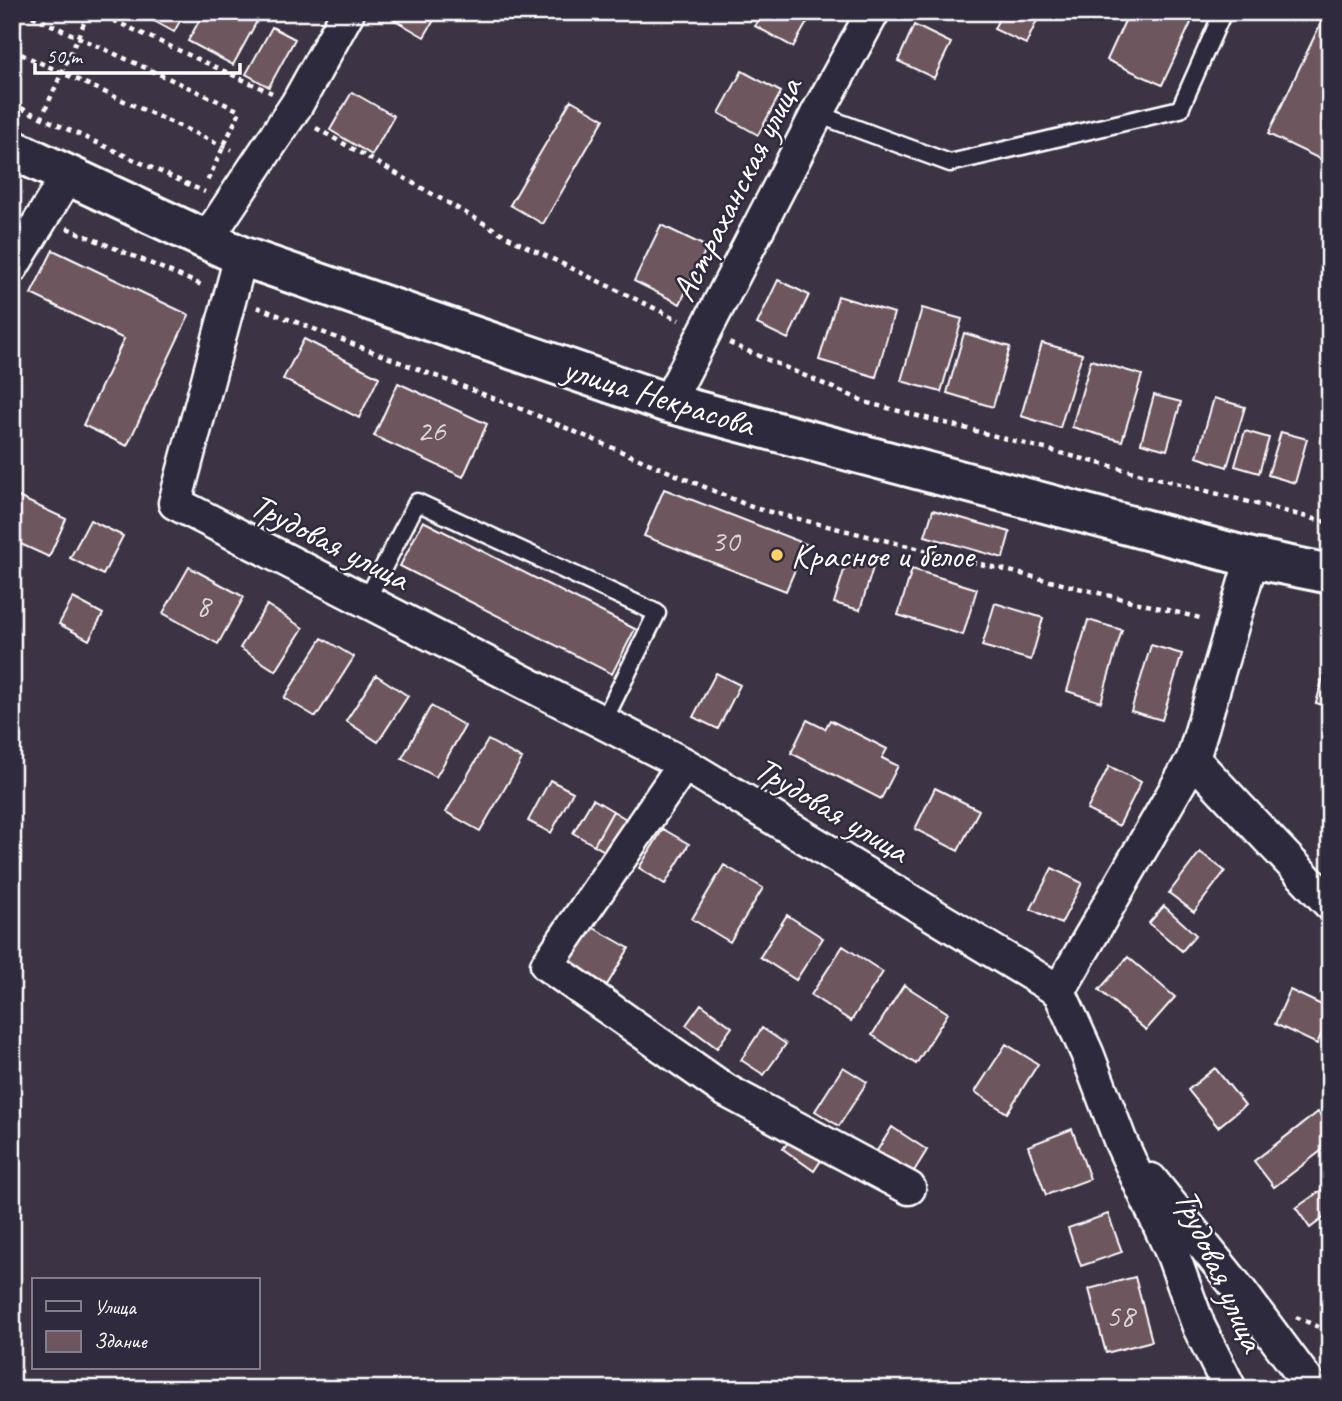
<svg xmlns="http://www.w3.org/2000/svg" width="1342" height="1401" viewBox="0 0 1342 1401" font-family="Caveat,sans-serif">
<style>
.building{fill:#6e565e;stroke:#fff;stroke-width:2}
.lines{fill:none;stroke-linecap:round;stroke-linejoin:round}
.service-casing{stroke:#fff;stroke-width:21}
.minor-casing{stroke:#fff;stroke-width:37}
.tertiary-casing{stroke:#fff;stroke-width:44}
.path{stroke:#fff;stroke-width:4.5;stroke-dasharray:5 5;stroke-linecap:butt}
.service{stroke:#2f2a3d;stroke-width:16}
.minor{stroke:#2f2a3d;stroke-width:32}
.tertiary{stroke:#2f2a3d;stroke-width:38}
.poi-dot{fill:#ffd166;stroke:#2f2a3d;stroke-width:2.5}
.labels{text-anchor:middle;stroke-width:5;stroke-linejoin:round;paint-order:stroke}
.number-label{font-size:32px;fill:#dbd5d7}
.street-label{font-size:35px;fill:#fff;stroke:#2f2a3d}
.poi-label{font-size:35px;fill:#fff;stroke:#2f2a3d;text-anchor:start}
</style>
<rect width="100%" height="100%" fill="#3c3344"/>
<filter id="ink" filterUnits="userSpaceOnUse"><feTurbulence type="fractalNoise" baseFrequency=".0143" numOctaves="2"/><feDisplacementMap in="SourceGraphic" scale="14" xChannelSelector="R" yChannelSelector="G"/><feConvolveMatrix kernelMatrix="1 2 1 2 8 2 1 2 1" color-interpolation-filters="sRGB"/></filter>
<g filter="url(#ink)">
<path class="building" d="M138 12H185L174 32Z
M204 12H262L233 65 188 41Z
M397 12H439L424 37 393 19Z
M763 12H813L793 47 755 26Z
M1002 12H1041L1026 44 994 29Z
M1129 12H1196L1162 85 1107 60Z
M1326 12H1330V144L1322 160 1268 134Z
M914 25 951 43 934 78 898 61Z
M272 27 295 39 269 87 246 74Z
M742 71 781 92 758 135 719 113Z
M352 92 394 116 372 155 330 130Z
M571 100 604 119 543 224 510 205Z
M661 225 707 247 680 304 634 281Z
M53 250 189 315 127 446 83 425 124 339 31 294Z
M778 280 809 295 788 339 757 324Z
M838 296 894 313 876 377 819 360Z
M922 308 962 319 941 392 901 381Z
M964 333 1010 347 993 407 947 393Z
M304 339 379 377 359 418 283 379Z
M1042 343 1082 354 1060 428 1021 416Z
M1091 360 1142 375 1122 441 1072 427Z
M398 383 487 424 463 477 374 436Z
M1154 395 1181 402 1167 450 1141 443Z
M1214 398 1245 407 1227 467 1197 457Z
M1245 431 1269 438 1259 473 1235 466Z
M1281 432 1307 439 1295 483 1268 475Z
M664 489 806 544 786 591 644 536Z
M12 494 66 519 49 557 12 540Z
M933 510 1010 532 1003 558 925 536Z
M90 520 123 536 103 575 70 558Z
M423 521 635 629 612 674 400 566Z
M849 554 875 561 860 610 834 603Z
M189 567 244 597 218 644 163 613Z
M912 569 977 589 963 635 898 615Z
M73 598 103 614 89 640 59 624Z
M995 603 1043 618 1031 660 982 646Z
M267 605 303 628 276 671 240 648Z
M1088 620 1122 630 1101 702 1067 691Z
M322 638 354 657 316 717 284 698Z
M1151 645 1182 654 1162 720 1131 711Z
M1330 652V707L1316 703Z
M716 673 740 685 718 729 693 717Z
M376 675 408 696 378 742 346 721Z
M431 706 465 726 436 777 402 758Z
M807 720 825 729 830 720 887 749 882 758 898 766 881 799 791 753Z
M488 740 522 759 480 831 446 812Z
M1109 766 1141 782 1119 826 1087 810Z
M550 780 573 792 551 833 528 821Z
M935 788 979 810 958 851 915 829Z
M593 799 613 811 594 845 573 833Z
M613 811 631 822 612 855 594 845Z
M663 829 689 844 665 884 639 868Z
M1200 852 1225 871 1194 912 1169 893Z
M724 865 763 888 730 942 692 919Z
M1052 868 1082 883 1061 924 1031 909Z
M1164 906 1196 935 1182 951 1149 923Z
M787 915 823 938 796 980 760 957Z
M585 923 629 948 607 985 564 959Z
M843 946 883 972 851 1021 811 995Z
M1128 957 1175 997 1146 1030 1099 990Z
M904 985 948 1013 916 1064 872 1035Z
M1290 990 1330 1009V1015L1317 1044 1275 1024Z
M701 1004 732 1027 717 1048 686 1025Z
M762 1028 786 1044 764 1075 741 1060Z
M1006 1044 1038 1064 1007 1113 975 1092Z
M843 1067 867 1082 839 1126 815 1111Z
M1215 1068 1245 1105 1218 1127 1188 1090Z
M1318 1112 1330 1128V1144L1274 1187 1254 1161Z
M892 1127 927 1150 911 1176 875 1154Z
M1072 1129 1090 1179 1046 1195 1028 1146Z
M794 1134 824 1156 814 1171 783 1149Z
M1330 1184V1213L1310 1228 1296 1208Z
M1108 1214 1122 1252 1081 1266 1068 1228Z
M1135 1277 1152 1341 1106 1353 1089 1289Z"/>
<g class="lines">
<defs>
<path id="service" d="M817 114 950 163 1180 109 1223 12
M365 603 417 502 657 613 602 724"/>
<path id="minor" d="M207 239 297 104 348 12
M241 256 175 503 684 764 1059 991 1087 1053 1120 1140 1173 1255 1199 1327 1230 1389
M12 267 68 175
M668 403 817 114 873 12
M1193 759 1330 904
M684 764 547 965 725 1090 909 1188
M1059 991 1193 759 1252 558
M1151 1180 1241 1292 1313 1389"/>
<path id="tertiary" d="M12 149 241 256 668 403 1252 558 1330 574"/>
</defs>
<use href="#service" class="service-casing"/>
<use href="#minor" class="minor-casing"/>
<use href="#tertiary" class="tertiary-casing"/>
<path class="path" d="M23 12 240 111 206 184
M95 12 272 93
M12 50 232 150
M12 104 205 192
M41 119 89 12
M316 128 517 242 679 320
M67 228 204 286
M257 307 524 410 754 508 1204 619
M729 343 868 403 1330 523
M1296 1317 1330 1332"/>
<use href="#service" class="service"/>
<use href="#minor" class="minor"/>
<use href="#tertiary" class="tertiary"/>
</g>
</g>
<circle class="poi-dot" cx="777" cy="555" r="7"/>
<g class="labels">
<g class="number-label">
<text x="431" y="441">26</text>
<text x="725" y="551">30</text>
<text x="203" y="616">8</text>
<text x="1120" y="1326">58</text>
</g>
<g class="street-label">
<text transform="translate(736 189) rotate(-63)" y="12">Астраханская улица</text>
<text transform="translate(659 396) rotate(17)" y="12">улица Некрасова</text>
<text transform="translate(330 541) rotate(27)" y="12">Трудовая улица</text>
<text transform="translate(832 809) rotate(31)" y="12">Трудовая улица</text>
<text transform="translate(1220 1270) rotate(66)" y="12">Трудовая улица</text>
</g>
<g class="poi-label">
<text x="791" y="567">Красное и белое</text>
</g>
</g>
<rect width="1342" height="1401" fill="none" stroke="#2f2a3d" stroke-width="42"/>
<rect x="21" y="21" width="1300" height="1359" fill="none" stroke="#fff" stroke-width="2.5" filter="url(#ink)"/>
<rect x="32" y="1278" width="228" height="91" fill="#2f2a3d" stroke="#827f8b" stroke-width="2"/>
<rect x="46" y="1301" width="35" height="10" fill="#2f2a3d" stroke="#827f8b" stroke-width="2"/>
<text x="94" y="1314" font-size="21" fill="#ffffff">Улица</text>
<rect x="46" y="1331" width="35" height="21" fill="#6e565e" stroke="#827f8b" stroke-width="2"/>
<text x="94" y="1348" font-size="21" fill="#ffffff">Здание</text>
<path d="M35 63v10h205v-10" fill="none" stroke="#ffffff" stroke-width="3.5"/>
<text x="46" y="63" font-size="21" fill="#ffffff" stroke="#2f2a3d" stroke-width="5" paint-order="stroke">50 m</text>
</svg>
